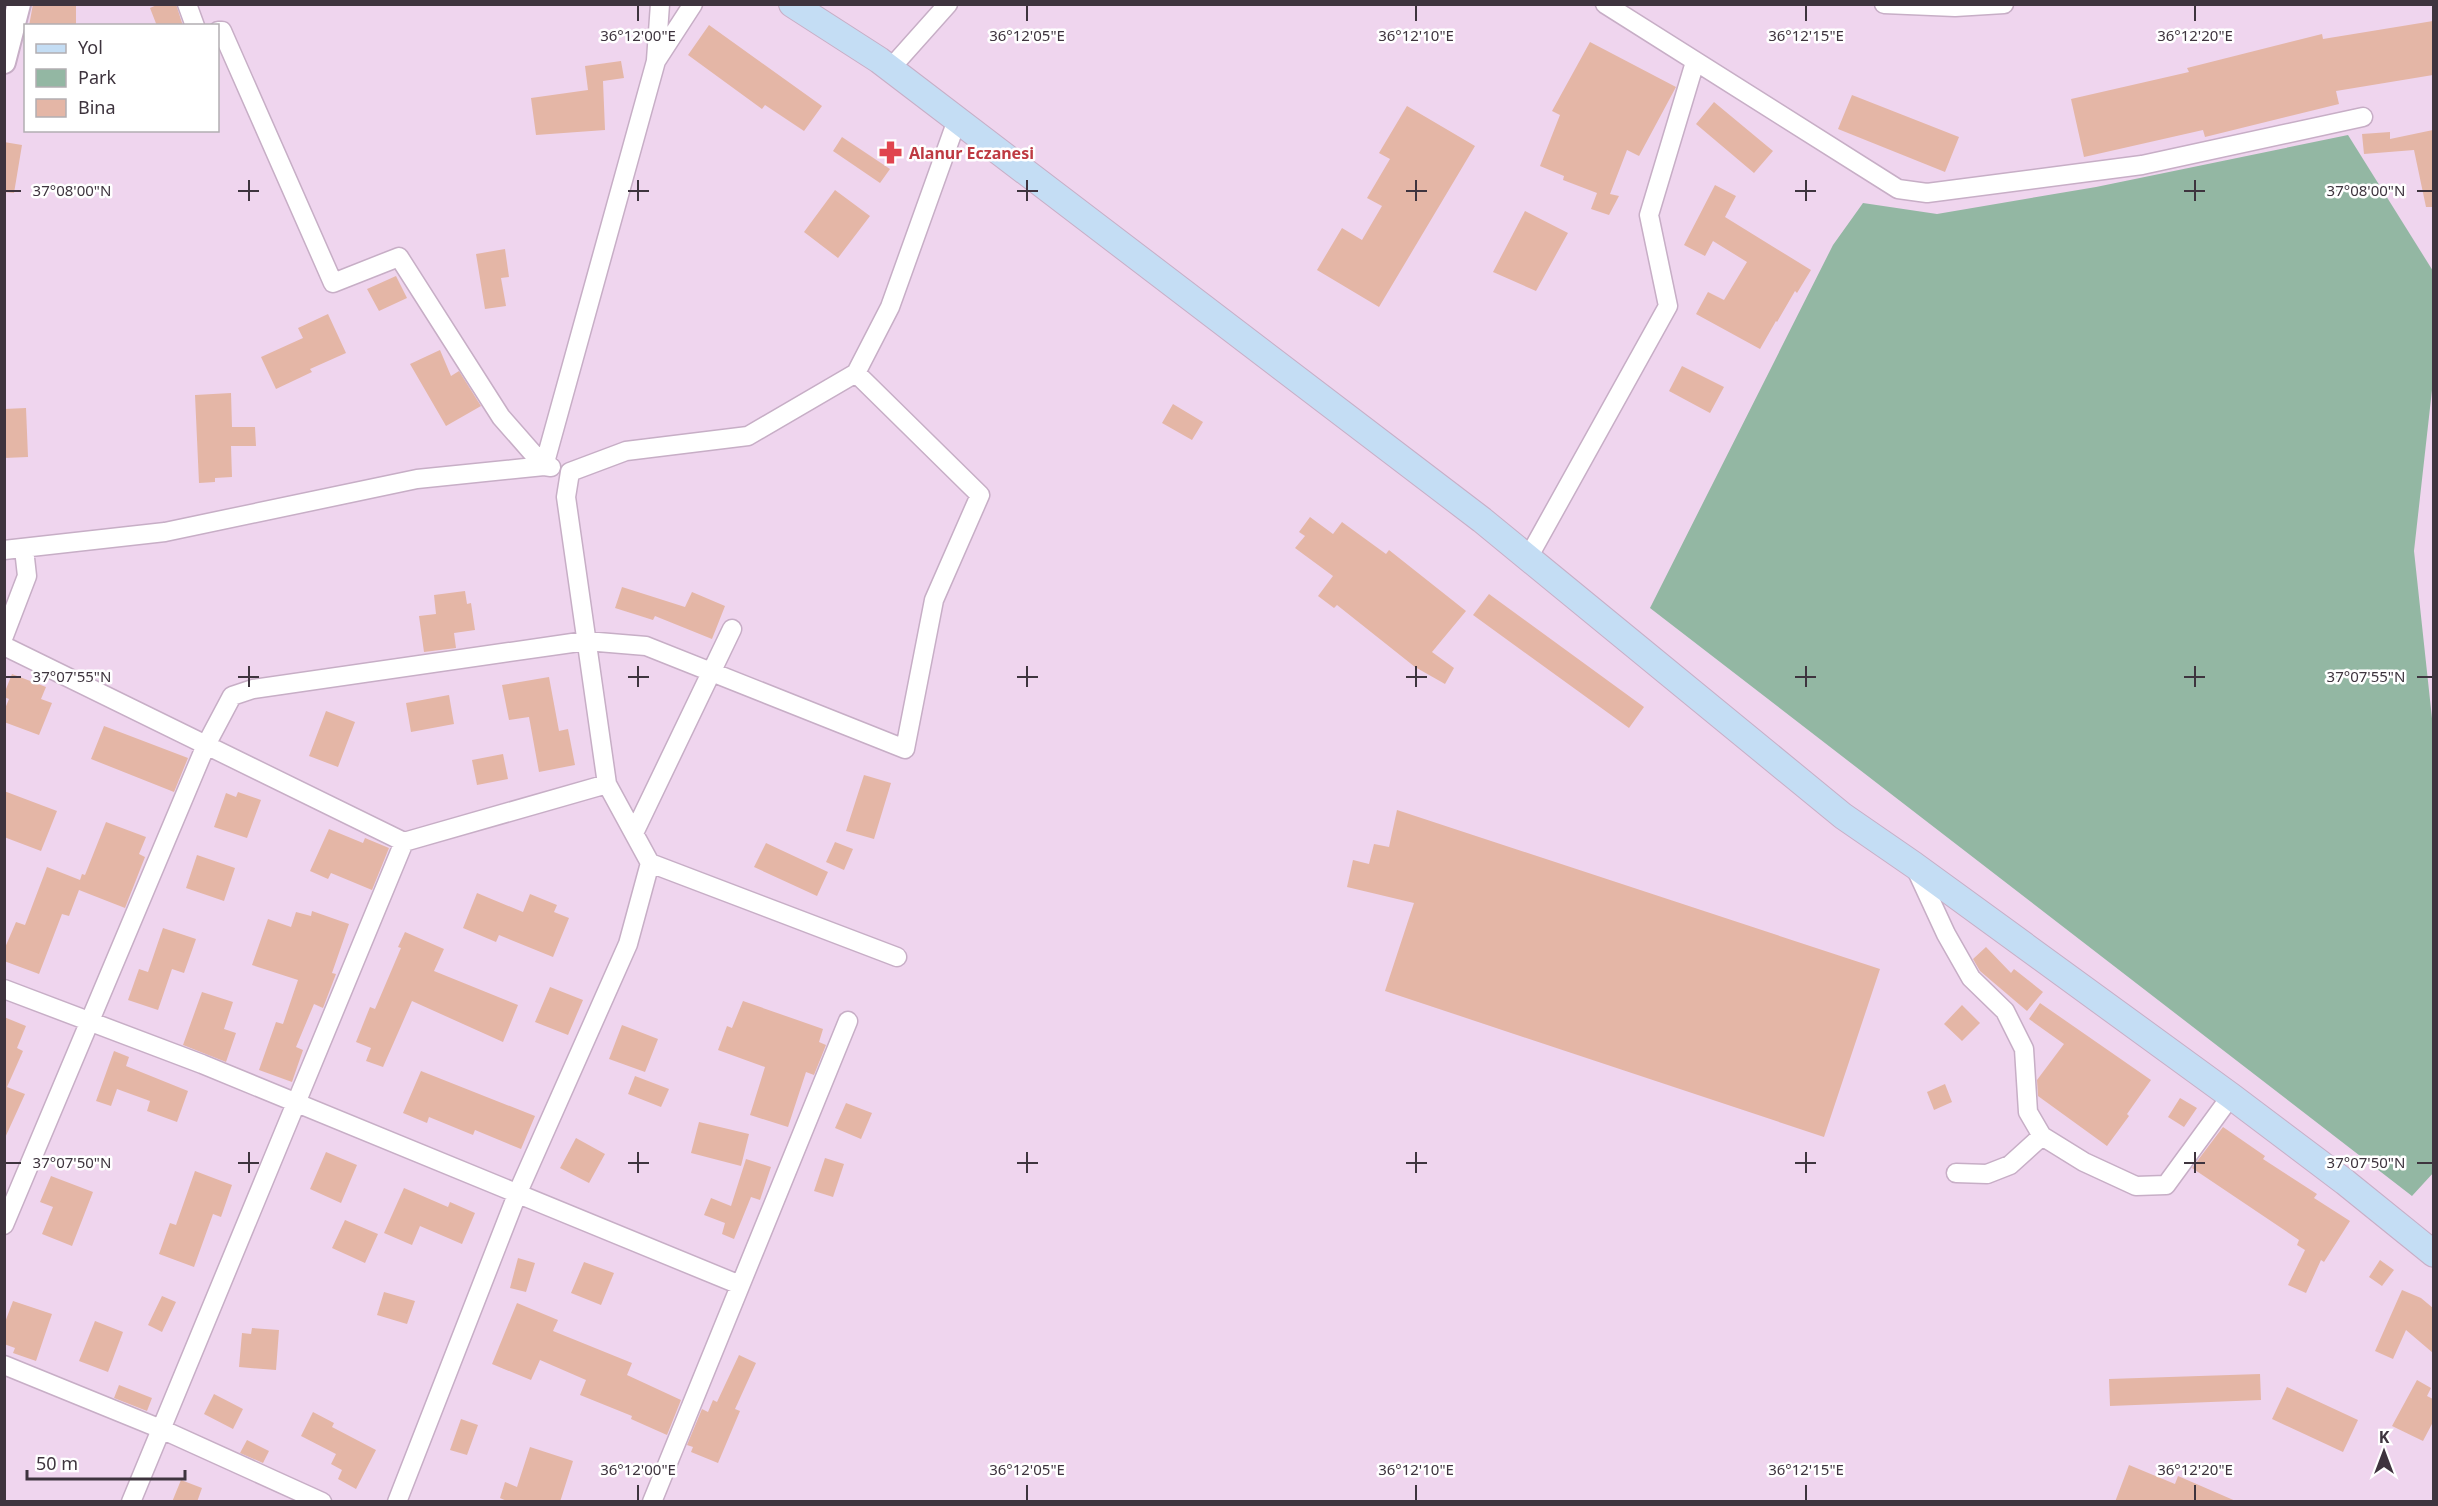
<svg xmlns="http://www.w3.org/2000/svg" width="2438" height="1506" viewBox="0 0 2438 1506" font-family="'Noto Sans',sans-serif">
<style>
.green{fill:#93b7a3}
.building{fill:#e4b6a6}
.lines{fill:none;stroke-linecap:round;stroke-linejoin:round}
.minor-casing{stroke:#c7aec6;stroke-width:21}
.tertiary-casing{stroke:#c7aec6;stroke-width:26}
.secondary-casing{stroke:#c7aec6;stroke-width:28}
.minor{stroke:#fff;stroke-width:18}
.tertiary{stroke:#fff;stroke-width:22}
.secondary{stroke:#c4ddf4;stroke-width:26}
.ticks{fill:none;stroke:#3e343e;stroke-width:2}
.labels{text-anchor:middle;stroke-width:5;stroke-linejoin:round;paint-order:stroke}
.health-label{font-size:16px;font-weight:bold;fill:#be3a42;stroke:#fff;text-anchor:start}
.ticks-label{font-size:15px;text-anchor:middle;fill:#3e343e;stroke:#fff;stroke-width:5;stroke-linejoin:round;paint-order:stroke}
</style>
<rect width="100%" height="100%" fill="#efd5ee"/>
<path class="green" d="M2348 135 2433 271V381L2414 551 2434 737V1172L2412 1196 1650 608 1833 245 1863 203 1937 214 2096 187Z"/>
<path class="building" d="M33 4H76V26H29Z
M159 4H176L183 26H157L150 8Z
M2433 21V75L2336 91 2339 104 2205 137 2203 130 2084 157 2071 99 2189 72 2187 68 2322 34 2323 39Z
M709 25 822 106 804 131 765 105 762 109 688 55Z
M1590 42 1676 87 1639 156 1627 150 1610 194 1619 196 1609 215 1591 209 1597 193 1563 180 1564 176 1540 166 1560 115 1552 111Z
M621 61 624 78 603 81 605 130 536 135 531 98 588 90 585 66Z
M1852 95 1959 137 1945 172 1838 129Z
M1714 102 1773 151 1754 173 1696 124Z
M1407 106 1475 146 1379 307 1317 270 1342 228 1362 240 1382 206 1367 198 1390 159 1379 153Z
M2433 130V207H2426L2414 150 2364 154 2362 134 2390 132V139Z
M842 137 890 169 880 183 833 151Z
M4 142 22 145 14 193 4 192Z
M1715 185 1736 196 1725 217 1811 270 1797 293 1795 291 1777 322 1776 321 1760 349 1696 314 1708 292 1724 300 1747 262 1713 241 1705 256 1684 245Z
M835 190 870 216 838 258 804 232Z
M1525 211 1568 233 1536 291 1493 272Z
M505 249 509 277 501 278 506 306 485 309 476 254Z
M396 276 407 298 379 311 367 289Z
M328 314 346 353 310 369 312 372 276 389 261 357 303 338 298 328Z
M440 350 451 376 459 371 481 406 446 426 410 364Z
M1682 366 1724 387 1710 413 1669 391Z
M231 393 232 427H255L256 446H231L232 477 215 478V482L199 483 195 395Z
M1173 404 1203 422 1192 440 1162 423Z
M26 408 28 457 4 458V409Z
M1310 517 1333 534 1342 522 1386 554 1389 550 1466 611 1432 652 1454 668 1445 684 1415 667 1337 605 1334 608 1318 596 1333 576 1295 548 1305 536 1299 532Z
M622 587 685 607 692 592 725 606 712 639 655 616 653 620 615 608Z
M465 591 467 604 471 603 475 630 454 633 456 648 424 652 419 616 436 614 434 595Z
M1489 594 1644 707 1629 728 1473 615Z
M12 674 46 687 41 699 52 703 39 735 4 722V711L9 699 4 697V694Z
M549 677 559 731 568 729 575 765 539 772 529 717 509 720 502 685Z
M449 695 454 724 411 732 406 703Z
M326 711 355 722 338 767 309 756Z
M104 726 188 758 174 792 91 759Z
M503 754 508 779 477 785 472 760Z
M864 775 891 783 874 839 846 831Z
M4 791 57 811 41 851 4 837Z
M238 792 261 800 247 838 214 827 226 793 236 797Z
M1397 810 1880 969 1824 1137 1385 991 1414 903 1347 887 1353 860 1369 864 1374 844 1389 847Z
M106 822 146 837 139 854 145 857 125 908 79 890 69 916 62 914 39 974 4 961V950L16 922 25 925 47 867 80 880 82 874 85 875Z
M329 829 363 843 365 838 389 848 372 890 331 873 328 879 310 871Z
M835 842 853 849 844 870 826 862Z
M766 843 828 872 817 896 754 867Z
M197 855 235 868 224 901 186 888Z
M477 893 523 912 530 894 557 905 554 912 569 918 553 957 499 935 496 942 463 928Z
M312 911 349 924 332 973 336 974 323 1008 314 1004 296 1047 303 1050 292 1082 259 1070 276 1022 283 1024 298 980 252 965 268 919 291 927 296 912 311 916Z
M163 928 196 939 184 973 172 969 158 1010 128 1000 139 969 148 972Z
M405 932 444 949 434 971 518 1005 503 1042 412 1001 383 1067 366 1061 371 1048 356 1042 370 1007 375 1009 401 948 398 947Z
M1986 947 2011 973 2014 969 2043 992 2027 1011 1980 971 1973 959Z
M550 987 583 1000 568 1035 535 1022Z
M202 992 233 1002 224 1029 236 1033 226 1062 183 1045Z
M743 1001 823 1029 819 1042 826 1045 814 1075 806 1072 788 1127 750 1115 765 1067 718 1050 727 1026 732 1028Z
M2040 1003 2151 1080 2127 1114 2129 1116 2107 1146 2038 1096 2037 1080 2064 1044 2029 1019Z
M1962 1005 1980 1023 1962 1041 1944 1024Z
M4 1017 26 1026 17 1048 23 1051 7 1087 25 1094 4 1140Z
M622 1025 658 1039 645 1072 609 1059Z
M114 1051 129 1057 126 1066 188 1091 177 1122 147 1111 150 1101 117 1089 111 1106 96 1101Z
M421 1071 535 1116 521 1149 475 1130 473 1135 429 1117 427 1123 403 1113Z
M635 1076 669 1089 661 1107 628 1094Z
M1945 1084 1952 1102 1934 1110 1927 1092Z
M2180 1098 2197 1108 2184 1127 2168 1117Z
M846 1103 872 1113 861 1139 835 1128Z
M699 1122 749 1134 741 1166 691 1153Z
M2223 1127 2265 1156 2263 1159 2317 1194 2314 1198 2350 1221 2324 1262 2321 1260 2306 1293 2288 1285 2305 1250 2297 1245 2299 1240 2192 1168Z
M576 1138 605 1154 589 1183 560 1168Z
M326 1152 357 1165 341 1203 310 1189Z
M825 1158 844 1164 833 1197 814 1191Z
M746 1159 771 1167 760 1200 751 1197 734 1239 722 1234 725 1223 704 1215 711 1198 731 1206Z
M195 1171 232 1185 221 1217 213 1214 194 1267 159 1254 170 1223 176 1225Z
M51 1176 93 1192 72 1246 42 1234 53 1207 40 1202Z
M404 1188 448 1207 450 1202 475 1213 462 1244 420 1226 412 1245 384 1233Z
M345 1220 378 1234 365 1263 332 1248Z
M518 1258 535 1263 526 1292 510 1288Z
M2380 1260 2394 1270 2382 1286 2369 1277Z
M584 1262 614 1273 601 1305 571 1293Z
M2402 1290 2421 1298 2433 1308V1353L2406 1330 2393 1359 2375 1351Z
M384 1292 415 1301 407 1324 377 1315Z
M162 1296 176 1302 162 1332 148 1325Z
M13 1301 52 1314 36 1361 13 1353 15 1348 4 1344V1325Z
M517 1303 558 1320 553 1331 632 1363 627 1375 681 1400 667 1435 631 1419 632 1416 580 1395 586 1380 540 1360 531 1380 492 1364Z
M95 1321 123 1332 108 1372 79 1361Z
M252 1328 279 1330 276 1370 239 1367 242 1333 251 1334Z
M739 1355 756 1363 735 1409 740 1411 718 1463 691 1452 693 1447 687 1445 702 1409 708 1412 713 1400 717 1402Z
M2260 1374 2261 1400 2110 1406 2109 1379Z
M2417 1380 2431 1388 2427 1396 2433 1399V1422L2423 1441 2392 1426Z
M119 1385 152 1398 147 1411 114 1398Z
M2287 1387 2358 1420 2343 1452 2272 1419Z
M214 1394 243 1409 233 1429 204 1414Z
M313 1412 334 1423 332 1427 376 1450 356 1489 338 1479 342 1470 331 1464 336 1454 301 1436Z
M461 1419 478 1425 467 1455 450 1450Z
M247 1440 269 1451 263 1463 240 1453Z
M530 1447 573 1461 560 1502H509L500 1498 505 1482 517 1487Z
M2129 1465 2175 1484 2178 1476 2238 1502H2115Z
M181 1480 202 1488 197 1502H172Z"/>
<g class="lines">
<defs>
<path id="minor" d="M187 4 195 26
M1605 4 1898 189 1927 193 2142 165 2363 117
M1884 4 1955 7 2004 4
M218 31H222L333 283 399 257 501 417 544 466
M656 60 660 4
M890 69 948 4
M544 466 656 61 693 4
M4 550 165 532 417 479 544 466 551 467
M1528 558 1668 306 1649 215 1695 62
M4 636 27 576 24 549
M4 646 404 842 607 784 566 497 570 472 626 451 748 436 856 373 890 307 957 120
M607 784 650 863 897 957
M634 833 732 629
M1915 867 1946 934 1971 978 2005 1011 2024 1049 2028 1112 2042 1136 2084 1162 2136 1186 2166 1185 2231 1096
M4 989 202 1064 740 1285
M1956 1173 1987 1174 2010 1165 2042 1136
M4 1225 206 745 232 696 253 689 586 641 646 646 905 749 934 600 980 495 856 373
M4 1365 161 1429 322 1502
M131 1502 404 842
M397 1502 518 1192 628 944 650 863
M652 1502 848 1021"/>
<path id="tertiary" d="M4 62 19 4"/>
<path id="secondary" d="M792 4 879 60 1482 520 1843 816 1914 865 2231 1096 2345 1182 2434 1254"/>
</defs>
<use href="#minor" class="minor-casing"/>
<use href="#tertiary" class="tertiary-casing"/>
<use href="#secondary" class="secondary-casing"/>
<use href="#minor" class="minor"/>
<use href="#tertiary" class="tertiary"/>
<use href="#secondary" class="secondary"/>
</g>
<path class="ticks" d="M638 6V21M1027 6V21M1416 6V21M1806 6V21M2195 6V21M249 180V201M638 180V201M1027 180V201M1416 180V201M1806 180V201M2195 180V201M6 191H21M238 191H259M628 191H649M1017 191H1038M1406 191H1427M1795 191H1816M2184 191H2205M2417 191H2432M249 666V687M638 666V687M1027 666V687M1416 666V687M1806 666V687M2195 666V687M6 677H21M238 677H259M628 677H649M1017 677H1038M1406 677H1427M1795 677H1816M2184 677H2205M2417 677H2432M249 1152V1173M638 1152V1173M1027 1152V1173M1416 1152V1173M1806 1152V1173M2195 1152V1173M6 1163H21M238 1163H259M628 1163H649M1017 1163H1038M1406 1163H1427M1795 1163H1816M2184 1163H2205M2417 1163H2432M638 1485V1500M1027 1485V1500M1416 1485V1500M1806 1485V1500M2195 1485V1500"/>
<defs>
<symbol id="pharmacy-bare" viewBox="-9 -9 18 18"><path d="M-2-6h4v4h4v4h-4v4h-4v-4h-4v-4h4Z" fill="#e0444e" stroke="#fff" stroke-width="2.5" paint-order="stroke"/></symbol>
</defs>
<g fill-rule="evenodd">
<use href="#pharmacy-bare" x="874" y="136" width="33" height="33"/>
</g>
<g class="labels">
<g class="health-label">
<text x="909" y="159">Alanur Eczanesi</text>
</g>
</g>
<g class="ticks-label">
<text x="638" y="41">36°12'00"E</text>
<text x="1027" y="41">36°12'05"E</text>
<text x="1416" y="41">36°12'10"E</text>
<text x="1806" y="41">36°12'15"E</text>
<text x="2195" y="41">36°12'20"E</text>
<text x="72" y="196">37°08'00"N</text>
<text x="2366" y="196">37°08'00"N</text>
<text x="72" y="682">37°07'55"N</text>
<text x="2366" y="682">37°07'55"N</text>
<text x="72" y="1168">37°07'50"N</text>
<text x="2366" y="1168">37°07'50"N</text>
<text x="638" y="1475">36°12'00"E</text>
<text x="1027" y="1475">36°12'05"E</text>
<text x="1416" y="1475">36°12'10"E</text>
<text x="1806" y="1475">36°12'15"E</text>
<text x="2195" y="1475">36°12'20"E</text>
</g>
<rect width="2438" height="1506" fill="none" stroke="#3e343e" stroke-width="12"/>
<rect x="24" y="24" width="195" height="108" fill="#ffffff" stroke="#b2aeb2" stroke-width="1.5"/>
<rect x="36" y="44" width="30" height="9" fill="#c4ddf4" stroke="#b2aeb2" stroke-width="1.5"/>
<text x="78" y="54" font-size="18" fill="#3e343e">Yol</text>
<rect x="36" y="69" width="30" height="18" fill="#93b7a3" stroke="#b2aeb2" stroke-width="1.5"/>
<text x="78" y="84" font-size="18" fill="#3e343e">Park</text>
<rect x="36" y="99" width="30" height="18" fill="#e4b6a6" stroke="#b2aeb2" stroke-width="1.5"/>
<text x="78" y="114" font-size="18" fill="#3e343e">Bina</text>
<g transform="translate(2384 1452)" stroke="#ffffff" stroke-width="4.5" paint-order="stroke">
<path d="M0-4.5L10 22L0 15L-10 22Z" fill="#3e343e"/>
<text y="-9" font-size="16" font-weight="bold" text-anchor="middle" fill="#3e343e">K</text>
</g>
<path d="M27 1470v9h158v-9" fill="none" stroke="#3e343e" stroke-width="3"/>
<text x="36" y="1470" font-size="18" fill="#3e343e" stroke="#ffffff" stroke-width="4.5" paint-order="stroke">50 m</text>
</svg>
